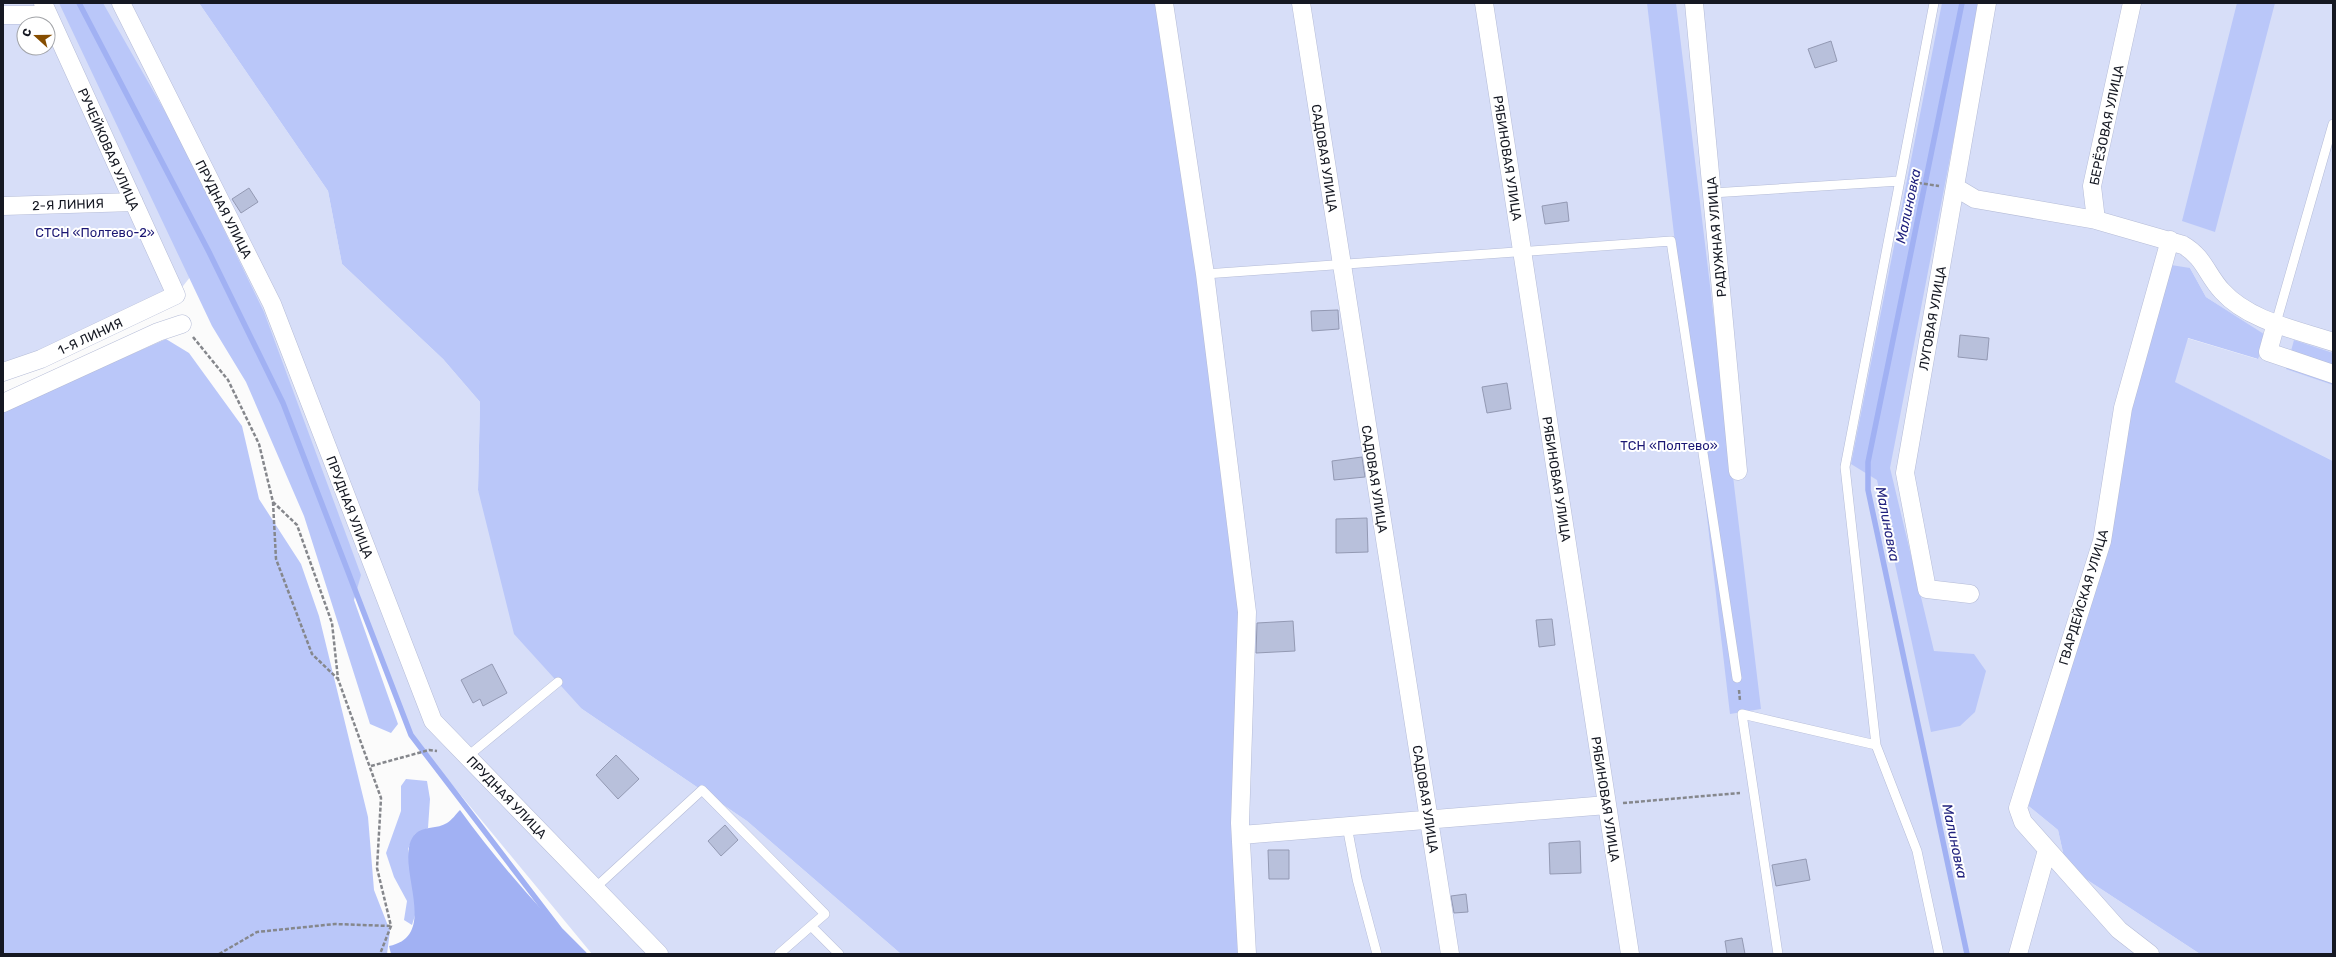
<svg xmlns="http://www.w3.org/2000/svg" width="2336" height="957" viewBox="0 0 2336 957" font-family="Rubik,sans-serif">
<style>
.green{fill:#d7def8;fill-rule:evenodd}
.forest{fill:#bac7f9}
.water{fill:#a1b1f3}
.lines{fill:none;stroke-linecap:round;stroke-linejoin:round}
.stream{stroke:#a1b1f3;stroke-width:5.5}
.building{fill:#b8c0db;stroke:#9399b3}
.lane-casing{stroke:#b5bcd7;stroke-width:10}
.street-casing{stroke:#b5bcd7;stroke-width:19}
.path{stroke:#85878c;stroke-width:2.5;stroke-dasharray:4 2;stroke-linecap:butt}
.lane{stroke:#fff;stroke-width:9}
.street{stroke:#fff;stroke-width:18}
.labels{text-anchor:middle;stroke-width:4;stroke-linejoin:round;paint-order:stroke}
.street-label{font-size:13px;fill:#151822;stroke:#fff}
.park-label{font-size:13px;fill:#1b1774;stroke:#fff}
.water-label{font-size:14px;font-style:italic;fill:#21227e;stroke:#fff}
</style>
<rect width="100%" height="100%" fill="#fbfbfb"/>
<path class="green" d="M3 3H199L328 191 342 264 443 359 480 402 478 490 582 709 747 821 901 954H592L411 735 283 403 209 253 176 295 3 372ZM24 24H48V48H24Z
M1155 3H2333V461L2174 382 2187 338 2257 359 2266 336 2206 297 2190 268 2020 799 2058 830 2066 866 2200 954H1246Z"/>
<path class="forest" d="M59 3H103L175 129 264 312 361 575 354 600 398 724 391 733 370 724 304 516 246 382 212 326Z
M199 3H1155L1175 98 1231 505 1244 699 1246 954H901L747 821 582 709 514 634 478 490 480 402 443 359 342 264 328 191Z
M1647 3H1676L1761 709 1730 714Z
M1942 3H1980L1890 468 1934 651 1974 654 1986 671 1975 712 1960 726 1931 732 1877 480 1851 464Z
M2237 3H2275L2215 232 2182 221Z
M2171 265 2190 268 2206 297 2267 336 2258 359 2188 338 2175 382 2333 461V954H2200L2066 866 2058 830 2020 799 2102 541 2123 408Z
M166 339 189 353 242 426 259 499 301 564 319 616 368 817 374 890 390 931 387 954H3V411Z
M2294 340 2333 353V385L2286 369Z
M406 779 427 781 430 799 428 828 415 834 408 849 416 912 412 925 404 920 407 901 394 877 386 853 401 811V786Z"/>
<path class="water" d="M460 810C497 861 539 909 584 954H391L389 946C443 935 391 861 415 834 423 826 438 829 447 823 452 820 456 814 460 810Z"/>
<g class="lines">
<path class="stream" d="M79 3 209 252 283 403 411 735 560 930 584 954
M1962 3 1868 462V490L1967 954"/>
</g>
<path class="building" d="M1831 41 1837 61 1815 68 1808 49Z
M249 188 258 202 241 213 232 199Z
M1567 202 1569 221 1545 224 1542 206Z
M1338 310 1339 329 1312 331 1311 311Z
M1960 335 1989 338 1987 360 1958 357Z
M1507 383 1511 409 1487 413 1482 387Z
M1362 457 1365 477 1334 480 1332 461Z
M1367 518 1368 552 1336 553V519Z
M1552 619 1555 645 1539 647 1536 620Z
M1293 621 1295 651 1256 653 1257 623Z
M492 664 507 693 483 706 480 699 473 703 461 680Z
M616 755 639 779 618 799 596 775Z
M725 825 738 840 721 856 708 841Z
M1580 841 1581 873 1550 874 1549 843Z
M1268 850H1289V879H1269Z
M1806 859 1810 880 1776 886 1772 865Z
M1466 894 1468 912 1454 913 1451 896Z
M1742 938 1745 954H1727L1725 941Z"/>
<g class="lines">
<defs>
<path id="lane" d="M1934 3 1845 467 1876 745 1917 851 1939 954
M1712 193 1900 181
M1205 274 1671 241 1737 678
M2276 323 2333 124
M468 756 558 682
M1347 826 1357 879 1377 954
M595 888 702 790 825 914 811 926 839 954
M779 954 811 926
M1778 954 1742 714 1876 745"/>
<path id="street" d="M121 3 272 304 433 721 659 954
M1164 3 1205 274 1247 612 1240 823 1247 954
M1301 3 1450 954
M1484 3 1630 954
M1694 3 1738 471
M2132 3 2092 186 2096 220 2183 245C2204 257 2207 275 2222 291 2249 321 2297 330 2333 342
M3 15H48
M1955 187 1975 199 2096 220
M3 206 134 202
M2276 323 2268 352 2333 374
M3 372 41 359 176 295 43 3
M3 403 158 332 182 324
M1970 594 1927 589 1905 473 1987 3
M1241 835 1607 805
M2018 954 2047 850
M2150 954 2119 930 2023 822 2018 808 2102 541 2123 408 2170 240"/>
</defs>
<use href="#lane" class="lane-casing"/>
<use href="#street" class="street-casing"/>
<path class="path" d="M1912 182 1939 186
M193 337 228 380 259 444 273 502 297 525 332 623 338 679 381 798 377 868 391 926 380 954
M273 502 276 559 312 654 338 679
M1739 690 1740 701
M371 766 429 750 437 751
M1623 803 1740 793
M219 954 257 932 335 924 391 926"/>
<use href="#lane" class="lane"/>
<use href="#street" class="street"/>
</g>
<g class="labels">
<g class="street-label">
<text transform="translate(2106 125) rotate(-78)" y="5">БЕРЁЗОВАЯ УЛИЦА</text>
<text transform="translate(109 149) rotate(66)" y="5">РУЧЕЙКОВАЯ УЛИЦА</text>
<text transform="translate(1325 158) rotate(81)" y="5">САДОВАЯ УЛИЦА</text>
<text transform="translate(1508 158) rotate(81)" y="5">РЯБИНОВАЯ УЛИЦА</text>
<text transform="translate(68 204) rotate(-2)" y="5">2-Я ЛИНИЯ</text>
<text transform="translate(224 209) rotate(63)" y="5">ПРУДНАЯ УЛИЦА</text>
<text transform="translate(1716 237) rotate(-95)" y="5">РАДУЖНАЯ УЛИЦА</text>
<text transform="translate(1932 318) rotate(-80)" y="5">ЛУГОВАЯ УЛИЦА</text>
<text transform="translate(90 336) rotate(-25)" y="5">1-Я ЛИНИЯ</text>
<text transform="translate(1375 479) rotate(81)" y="5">САДОВАЯ УЛИЦА</text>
<text transform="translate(1557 479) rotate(81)" y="5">РЯБИНОВАЯ УЛИЦА</text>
<text transform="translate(350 507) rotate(69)" y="5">ПРУДНАЯ УЛИЦА</text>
<text transform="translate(2083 597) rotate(-73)" y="5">ГВАРДЕЙСКАЯ УЛИЦА</text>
<text transform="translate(507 797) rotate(46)" y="5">ПРУДНАЯ УЛИЦА</text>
<text transform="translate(1426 799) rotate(81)" y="5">САДОВАЯ УЛИЦА</text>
<text transform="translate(1606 799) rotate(81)" y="5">РЯБИНОВАЯ УЛИЦА</text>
</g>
<g class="park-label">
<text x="95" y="237">СТСН «Полтево-2»</text>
<text x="1669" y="450">ТСН «Полтево»</text>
</g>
<g class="water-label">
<text transform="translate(1908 206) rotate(-78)" y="5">Малиновка</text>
<text transform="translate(1888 524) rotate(79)" y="5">Малиновка</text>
<text transform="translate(1955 841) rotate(78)" y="5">Малиновка</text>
</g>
</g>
<rect width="2336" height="957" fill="none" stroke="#151822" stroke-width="8"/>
<g transform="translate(36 36) rotate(291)"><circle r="19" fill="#ffffff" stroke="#a1a3a7"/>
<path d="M0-3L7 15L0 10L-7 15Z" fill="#864d00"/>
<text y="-6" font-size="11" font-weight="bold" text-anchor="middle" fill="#151822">С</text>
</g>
</svg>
